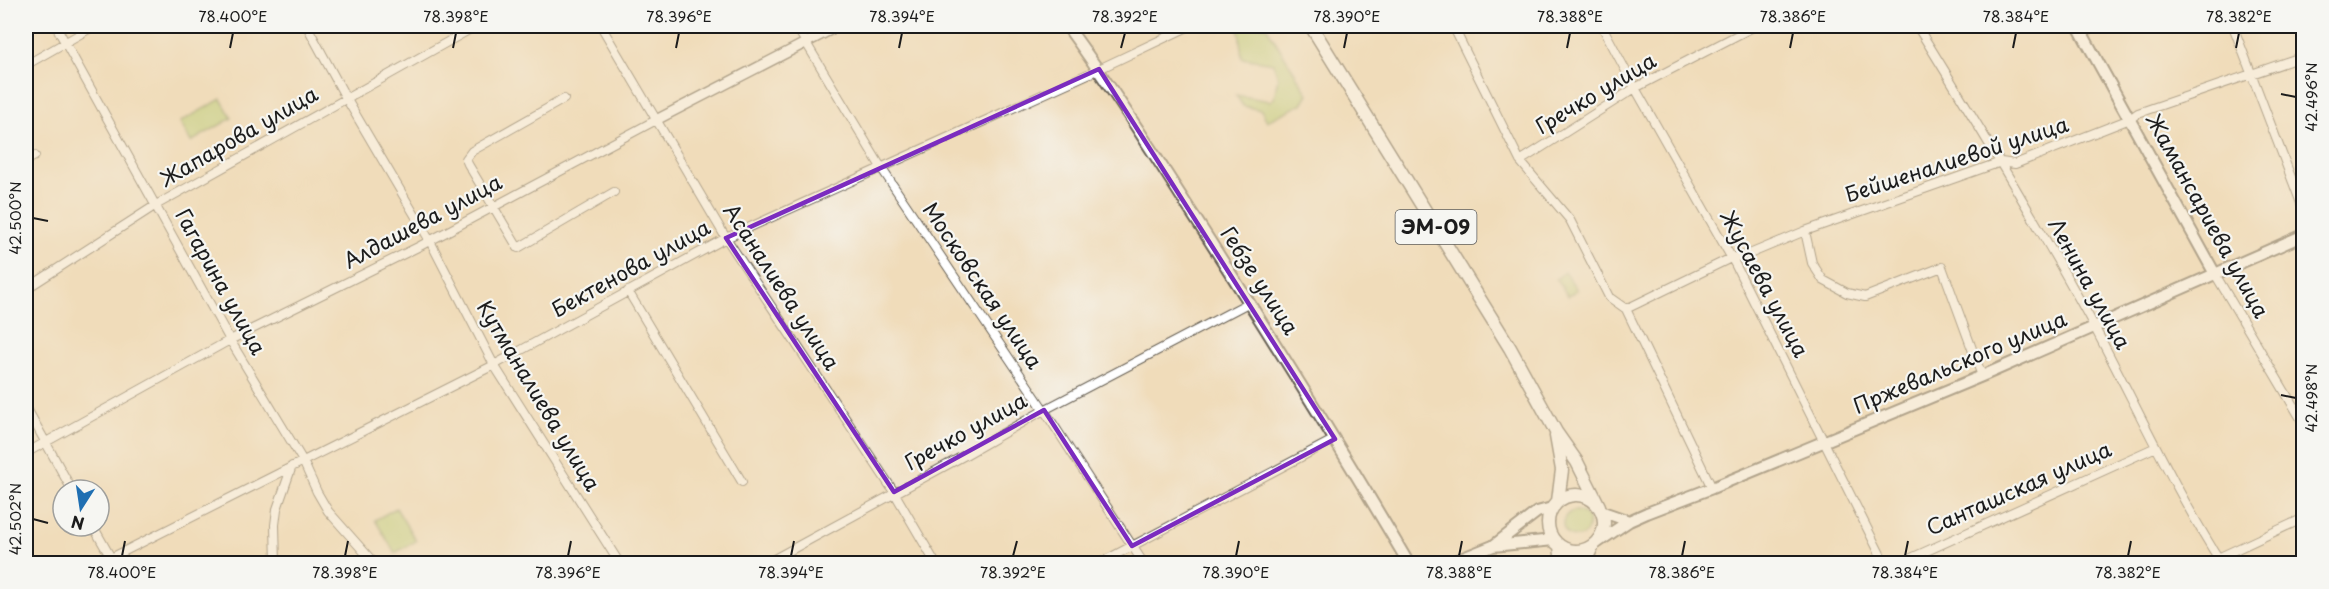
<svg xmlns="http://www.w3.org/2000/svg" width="2329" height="589" viewBox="0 0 2329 589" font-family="'Playpen Sans',sans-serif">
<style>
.green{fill:#b4cc72;stroke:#687447;stroke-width:1.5}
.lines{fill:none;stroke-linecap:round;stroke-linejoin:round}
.minor-casing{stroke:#665f53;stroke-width:10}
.tertiary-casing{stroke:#665f53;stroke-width:12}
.secondary-casing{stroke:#665f53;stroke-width:14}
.trunk-casing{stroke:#665f53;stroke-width:15}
.minor{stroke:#fff;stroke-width:8}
.tertiary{stroke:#fff;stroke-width:9}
.secondary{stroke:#fff;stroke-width:10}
.trunk{stroke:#fff;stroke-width:12}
.marked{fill:none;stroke:#7b2cbf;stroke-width:4.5;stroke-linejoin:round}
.ticks{fill:none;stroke:#1c1c1c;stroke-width:2}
.labels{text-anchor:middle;stroke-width:4.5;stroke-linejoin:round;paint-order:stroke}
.shield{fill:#f6f6f2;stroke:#5d5d5c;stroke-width:1.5}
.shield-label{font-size:20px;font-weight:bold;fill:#1c1c1c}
.street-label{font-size:21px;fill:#1c1c1c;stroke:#f6f6f2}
.neatline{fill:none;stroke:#1c1c1c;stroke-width:2}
.ticks-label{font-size:15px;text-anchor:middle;fill:#1c1c1c}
</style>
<rect width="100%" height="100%" fill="#f6f6f2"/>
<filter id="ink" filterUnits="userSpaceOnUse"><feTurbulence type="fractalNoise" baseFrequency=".0167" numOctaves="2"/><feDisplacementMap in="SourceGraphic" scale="12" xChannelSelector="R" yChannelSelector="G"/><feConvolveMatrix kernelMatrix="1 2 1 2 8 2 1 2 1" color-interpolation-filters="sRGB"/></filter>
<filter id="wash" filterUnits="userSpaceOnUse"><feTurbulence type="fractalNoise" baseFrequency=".008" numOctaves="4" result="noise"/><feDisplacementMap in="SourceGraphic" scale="24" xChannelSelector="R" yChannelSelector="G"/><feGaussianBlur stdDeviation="1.35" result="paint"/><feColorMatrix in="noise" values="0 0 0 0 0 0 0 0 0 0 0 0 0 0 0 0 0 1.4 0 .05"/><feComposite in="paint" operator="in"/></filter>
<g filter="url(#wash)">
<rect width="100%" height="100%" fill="#f0dcba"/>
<path class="green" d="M1241 26H1266L1308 94 1302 104 1267 121 1261 110 1243 106 1236 95 1270 101 1274 98 1278 77 1273 63 1242 58 1239 30Z
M221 99 232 118 191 142 180 122Z
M1565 272 1577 290 1568 296 1556 279Z
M396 508 416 541 395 553 375 520Z
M1563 524a13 13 0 1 1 26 0a13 13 0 1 1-26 0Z"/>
</g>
<g filter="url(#ink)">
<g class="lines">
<defs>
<path id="minor" d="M56 26 230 340 303 461 317 492 328 511 375 564
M307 26 346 98 430 241 494 365 620 564
M601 26 726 238 894 492 936 564
M796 26 882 169 1044 410 1144 564
M1453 26 1520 161 1570 220 1609 297 1626 309 1712 488
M1602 26 1635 88 1735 264 1885 564
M1917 26C1976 121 2034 217 2088 315 2133 398 2171 484 2222 564
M2233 26 2304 211
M26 65 94 26
M564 99 472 151 466 159 468 164 518 248 614 192
M26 161 35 156
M1520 161 1635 88 1755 26
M1805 231 1812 263 1823 280 1847 293 1865 297 1942 267 1982 376
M2215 274 2304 424
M26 289 156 205 476 26
M628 291 742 482
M1626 309 1731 258 1747 255 1805 231 2001 162 2015 164 2130 119 2138 113 2304 56
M26 407 72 490
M26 453 230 340 420 246 658 119
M93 526 111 558
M99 564 494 365 726 238 1099 69 1190 26
M276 564 275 525 277 509 292 466
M765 564 967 454 1044 410 1250 302
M1098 564 1335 439
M1898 564 2156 447
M2205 564 2304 518"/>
<path id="tertiary" d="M658 119 838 26"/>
<path id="secondary" d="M1067 26C1110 85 1149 146 1188 207 1264 325 1338 443 1409 564
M2078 26 2215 274
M1603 512 1629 521
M1598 542 1629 521 1647 513 1712 488 1982 376 2304 235
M1493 546 1554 540
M1448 564 1493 546 1537 512 1552 508"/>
<path id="trunk" d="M1311 26 1510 348 1556 432 1577 462 1599 506
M1556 436 1562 470 1558 501
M1548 523a28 28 0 1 1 56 0a28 28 0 1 1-56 0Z
M1560 546 1562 564
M1584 564 1592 547"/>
</defs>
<use href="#minor" class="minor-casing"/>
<use href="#tertiary" class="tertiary-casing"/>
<use href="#secondary" class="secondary-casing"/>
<use href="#trunk" class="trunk-casing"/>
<use href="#minor" class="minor"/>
<use href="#tertiary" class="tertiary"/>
<use href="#secondary" class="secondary"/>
<use href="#trunk" class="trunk"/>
</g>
</g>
<path d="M0 0H2329V589H0ZM1099 69 1335 439 1132 546 1044 410 894 492 726 238Z" fill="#f0dcba" fill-opacity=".55" fill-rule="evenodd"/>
<path class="marked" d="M1099 69 1335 439 1132 546 1044 410 894 492 726 238Z"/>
<path class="ticks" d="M230 48 233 33M453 48 456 33M676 48 679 33M899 48 902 33M1121 48 1125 33M1344 48 1347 33M1567 48 1570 33M1790 48 1793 33M2013 48 2016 33M2236 48 2239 33M2281 94 2296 97M33 218 48 221M2281 395 2296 398M33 519 48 523M122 556 125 541M345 556 348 541M568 556 571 541M791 556 794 541M1013 556 1017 541M1236 556 1239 541M1459 556 1462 541M1682 556 1685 541M1905 556 1908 541M2128 556 2131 541"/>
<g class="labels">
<rect class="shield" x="1395.5" y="210" width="81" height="34" rx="4.5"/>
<g class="shield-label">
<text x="1436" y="234">ЭМ-09</text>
</g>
<g class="street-label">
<text transform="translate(1596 94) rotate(-31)" y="7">Гречко улица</text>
<text transform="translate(239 137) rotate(-30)" y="7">Жапарова улица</text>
<text transform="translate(1957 160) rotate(-18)" y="7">Бейшеналиевой улица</text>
<text transform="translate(2207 216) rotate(61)" y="7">Жамансариева улица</text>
<text transform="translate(423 222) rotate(-28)" y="7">Алдашева улица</text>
<text transform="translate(631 269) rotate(-29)" y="7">Бектенова улица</text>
<text transform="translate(1259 281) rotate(57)" y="7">Гебзе улица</text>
<text transform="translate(220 282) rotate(61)" y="7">Гагарина улица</text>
<text transform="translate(1764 284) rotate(62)" y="7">Жусаева улица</text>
<text transform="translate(2089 284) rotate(61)" y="7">Ленина улица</text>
<text transform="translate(982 286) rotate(56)" y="7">Московская улица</text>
<text transform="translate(781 287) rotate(57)" y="7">Асаналиева улица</text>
<text transform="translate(1960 363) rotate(-23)" y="7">Пржевальского улица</text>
<text transform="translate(538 396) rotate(59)" y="7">Кутманалиева улица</text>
<text transform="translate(966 432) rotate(-29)" y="7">Гречко улица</text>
<text transform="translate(2019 489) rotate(-24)" y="7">Санташская улица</text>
</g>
</g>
<rect width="2329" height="589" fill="none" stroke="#f6f6f2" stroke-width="66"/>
<g transform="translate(81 508) rotate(192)"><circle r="28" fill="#f6f6f2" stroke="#9f9f9c" stroke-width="1.5"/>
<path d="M0-4.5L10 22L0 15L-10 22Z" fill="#1f6fb2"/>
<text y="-9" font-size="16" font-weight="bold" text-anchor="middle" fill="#1c1c1c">N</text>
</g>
<rect x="33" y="33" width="2263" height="523" class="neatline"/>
<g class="ticks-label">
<text x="233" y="22">78.400°E</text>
<text x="456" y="22">78.398°E</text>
<text x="679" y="22">78.396°E</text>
<text x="902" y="22">78.394°E</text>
<text x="1125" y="22">78.392°E</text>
<text x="1347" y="22">78.390°E</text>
<text x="1570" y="22">78.388°E</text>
<text x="1793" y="22">78.386°E</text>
<text x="2016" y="22">78.384°E</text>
<text x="2239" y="22">78.382°E</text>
<text transform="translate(2312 97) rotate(-90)" y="5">42.496°N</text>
<text transform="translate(16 218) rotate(-90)" y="5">42.500°N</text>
<text transform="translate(2312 398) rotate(-90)" y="5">42.498°N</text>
<text transform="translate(16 519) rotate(-90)" y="5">42.502°N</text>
<text x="122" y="578">78.400°E</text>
<text x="345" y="578">78.398°E</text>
<text x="568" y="578">78.396°E</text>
<text x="791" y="578">78.394°E</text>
<text x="1013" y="578">78.392°E</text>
<text x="1236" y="578">78.390°E</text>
<text x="1459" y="578">78.388°E</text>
<text x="1682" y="578">78.386°E</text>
<text x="1905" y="578">78.384°E</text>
<text x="2128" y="578">78.382°E</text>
</g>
</svg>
